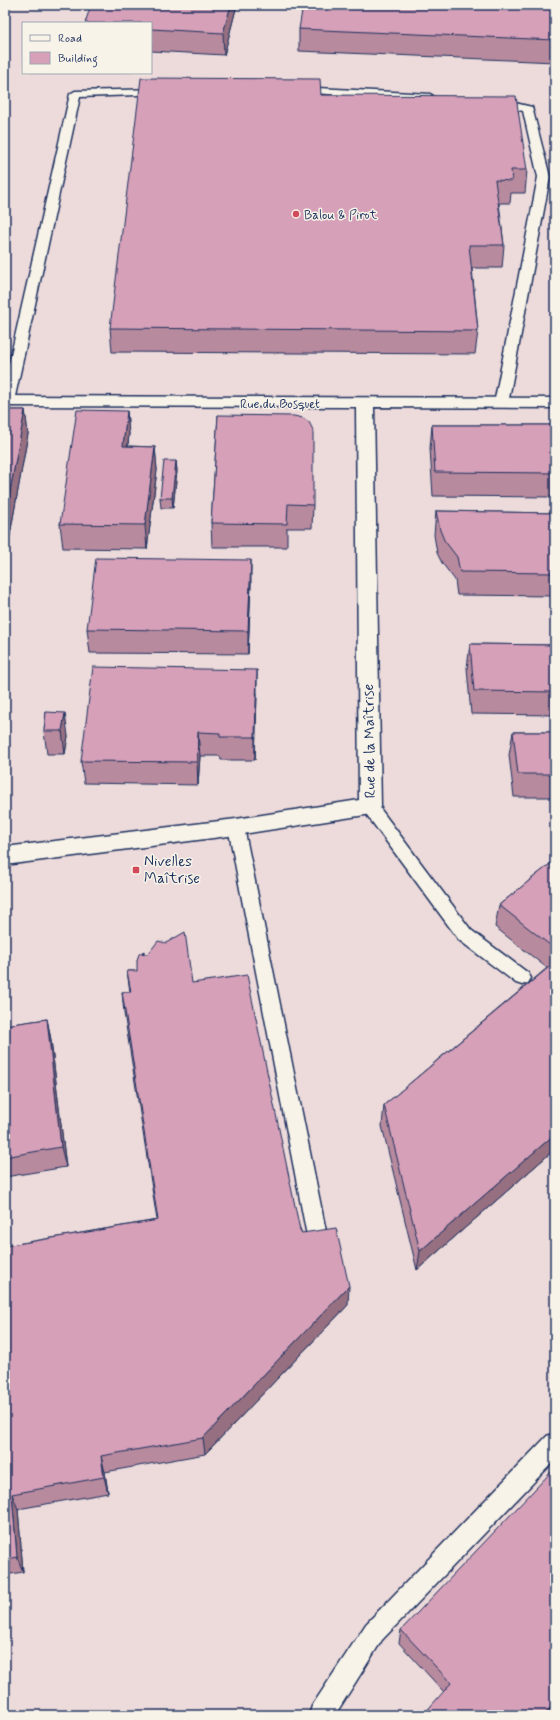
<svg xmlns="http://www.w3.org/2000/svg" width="560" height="1720" viewBox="0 0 560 1720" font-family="Mynerve,sans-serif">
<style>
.built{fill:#eddada;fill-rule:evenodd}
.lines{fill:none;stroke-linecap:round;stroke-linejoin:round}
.lane-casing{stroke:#1b2f5e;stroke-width:3}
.street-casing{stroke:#1b2f5e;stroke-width:3}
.lane{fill:#f7f3e8;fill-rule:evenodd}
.street{fill:#f7f3e8;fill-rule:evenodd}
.wall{fill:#b88a9e;stroke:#1b2f5e}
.shaded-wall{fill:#967081;stroke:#1b2f5e}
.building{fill:#d6a0b8;stroke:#1b2f5e}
.poi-dot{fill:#d1495b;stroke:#f7f3e8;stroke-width:1.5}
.labels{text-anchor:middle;stroke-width:3;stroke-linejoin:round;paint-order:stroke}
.far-poi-label{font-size:13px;fill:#1b2f5e;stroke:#f7f3e8;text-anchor:start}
.far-street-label{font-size:13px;fill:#1b2f5e;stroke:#f7f3e8}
.street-label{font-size:15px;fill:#1b2f5e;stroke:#f7f3e8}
.poi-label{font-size:15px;fill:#1b2f5e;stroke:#f7f3e8;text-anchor:start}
</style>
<rect width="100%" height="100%" fill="#f7f3e8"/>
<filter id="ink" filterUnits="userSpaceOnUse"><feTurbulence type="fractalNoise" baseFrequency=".025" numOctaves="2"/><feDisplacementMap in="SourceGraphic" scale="8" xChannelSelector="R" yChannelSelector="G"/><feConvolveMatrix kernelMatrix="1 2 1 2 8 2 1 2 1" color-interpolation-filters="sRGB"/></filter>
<g filter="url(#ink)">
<path class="built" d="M5 5H555V1715H5ZM23 23H151V73H23Z"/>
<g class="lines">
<defs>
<path id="lane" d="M299 87 430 94 435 97 430 100 295 92 294 90Z
M162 89 166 90 167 92 166 94 80 97 14 401 12 404H5V381L70 94 75 91Z
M494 98 532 107 550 177 508 404 506 407H496L494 404 538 177 523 111 490 103 489 101 490 99Z
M370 801 376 803 471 930 528 973 531 978 528 983 522 985 516 983 459 940 364 811 362 807 364 803Z
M236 821 242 822 244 827 328 1241 325 1248 318 1250 311 1248 308 1241 228 827 230 822Z
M555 1433V1460L382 1640 335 1715H309L312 1706 366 1624 547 1436Z"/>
<path id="street" d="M5 396 555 398V408L374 407 381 807 378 813 236 835 5 865V847L236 819 359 800 356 407 5 406Z"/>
</defs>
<use href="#lane" class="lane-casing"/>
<use href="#street" class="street-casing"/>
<use href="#lane" class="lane"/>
<use href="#street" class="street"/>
</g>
<path class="wall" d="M91 5H237L224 55 151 51V23Z
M555 5V62L299 51V29Z
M321 95 527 170 525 193H511L510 203H499L504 245 502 268H472L478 331 475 354 112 352 110 328Z
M5 410H25L28 434 8 546H5Z
M127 411 129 434 128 446 155 447 157 470 147 549 63 548 60 524Z
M218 415 313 505 312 528H287V547H212L211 523Z
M432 425H555V497L433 496 430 448Z
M176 461 177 471 173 508H161L160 498Z
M436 511 555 513V596L457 595 455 580 442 563 437 553 434 535Z
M251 583 248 654 90 653 87 629Z
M470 644 555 645V715L471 714 467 668Z
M257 693 255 760H221L220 756H200L198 785 84 783 81 761Z
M46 712 68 736 65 754H47L44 731Z
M513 732H555V797H514L509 755Z
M555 860V1149L417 1270 382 1126 384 1105 547 968 495 927 499 905Z
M144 951V954L192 983 302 1233 348 1305 205 1454 105 1472 108 1493 18 1509 23 1572 5 1575V1246L157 1220 124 1013 122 992H130L127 971H137Z
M47 1019 51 1040 66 1167 5 1177V1025Z
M401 1630 555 1706 444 1692 399 1643Z"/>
<path class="shaded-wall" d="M231 5H237L224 55 223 33Z
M25 410 28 434 8 546 5 528V518Z
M127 411 129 434 125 470 123 446Z
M155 447 157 470 147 549 145 525Z
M176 461 177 471 173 508 172 498Z
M251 560V583L248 654V631Z
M5 565 8 581 5 596Z
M257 670V693L255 760V737Z
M65 713 68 736 65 754 62 731Z
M198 732 200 756 198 785 197 762Z
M47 1019 51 1040 66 1167 61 1147Z
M555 1134V1149L417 1270 420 1251Z
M349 1286 348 1305 205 1454 203 1438Z
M101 1456 105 1472 108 1493 104 1477Z
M12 1494 18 1509 23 1572 17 1557Z
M555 1702V1706L547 1715H544Z"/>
<path class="building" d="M91 5H231L223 33 151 29V23H85Z
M303 5H555V40L299 29Z
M141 78 320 79 321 95 516 96 527 170H511L512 181 495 180 504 245H469L478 331 110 328Z
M5 410H25L5 518Z
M77 410 127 411 123 446 155 447 145 525 60 524Z
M218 415 294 416 303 418 309 422 313 430V505L288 504 287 524 211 523Z
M432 425H555V473L435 472Z
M164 461H176L172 498H160Z
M436 511 555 513V573L460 572 457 557 444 540 440 530Z
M96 558 251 560 248 631 87 629Z
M470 644 555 645V692L474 691Z
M93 667 257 670 255 737H220V733L198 732 197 762 81 761Z
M46 712 65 713 62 731H44Z
M513 732H555V774H518Z
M555 860V949L499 905Z
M185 932 192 983 247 975 300 1230 302 1233 336 1228 349 1286 203 1438 101 1456 104 1477 12 1494 17 1557 5 1560V1246L158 1220 122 992H131L127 971H137V960L139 954 144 951 142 954H148L158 941 166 943Z
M555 962V1134L420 1251 384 1105Z
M47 1019 61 1147 5 1157V1025Z
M555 1468V1702L544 1715H423L451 1683 401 1630Z"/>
</g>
<g class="poi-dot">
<circle cx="296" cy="214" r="4"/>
<rect x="132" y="866" width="8" height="8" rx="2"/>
</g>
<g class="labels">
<g class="far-poi-label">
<text x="304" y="219">Balou &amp; Pirot</text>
</g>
<g class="far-street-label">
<text x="280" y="408">Rue du Bosquet</text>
</g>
<g class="street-label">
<text transform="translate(369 741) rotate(-91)" y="5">Rue de la Maîtrise</text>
</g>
<g class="poi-label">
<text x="144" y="866">Nivelles<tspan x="144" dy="17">Maîtrise</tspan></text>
</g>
</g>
<rect width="560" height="1720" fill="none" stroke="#f7f3e8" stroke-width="20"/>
<rect x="10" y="10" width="540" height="1700" fill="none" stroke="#1b2f5e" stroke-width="1.5" filter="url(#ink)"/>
<rect x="22" y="22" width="130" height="52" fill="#f7f3e8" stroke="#9fa5b1"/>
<rect x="30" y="35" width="20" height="6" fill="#f7f3e8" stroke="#9fa5b1"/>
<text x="58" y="42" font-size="12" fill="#1b2f5e">Road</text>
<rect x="30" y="52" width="20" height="12" fill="#d6a0b8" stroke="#9fa5b1"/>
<text x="58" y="62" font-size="12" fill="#1b2f5e">Building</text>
</svg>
